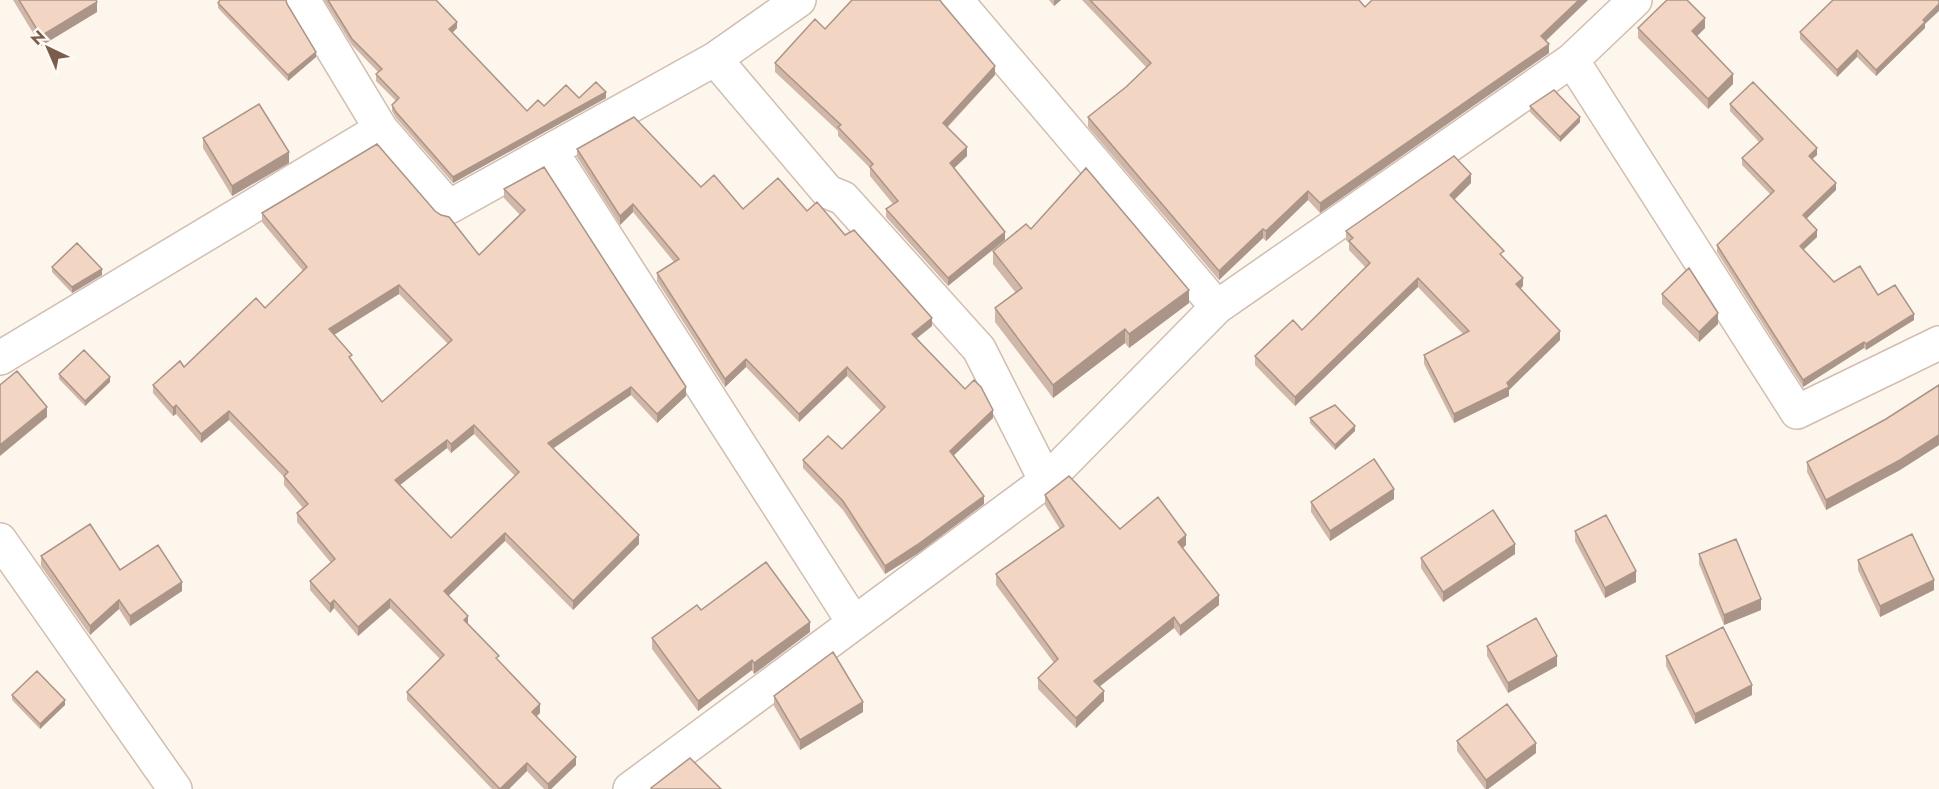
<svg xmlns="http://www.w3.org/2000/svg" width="1939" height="789" viewBox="0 0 1939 789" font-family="Jost,sans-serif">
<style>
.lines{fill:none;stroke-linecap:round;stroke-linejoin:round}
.street-casing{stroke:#d1beb0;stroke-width:36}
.street{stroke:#fff;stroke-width:33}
.wall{fill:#d1b7a8;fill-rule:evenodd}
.shaded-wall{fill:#aa9588}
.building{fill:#f3d5c3;stroke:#aa9588;stroke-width:1.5;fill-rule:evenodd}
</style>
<rect width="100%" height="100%" fill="#fdf6ec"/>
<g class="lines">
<defs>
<path id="street" d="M303 0 381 129
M956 0 1217 307
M715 59 828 192 843 198 979 349 1046 481
M1572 60 1797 412 1939 343
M551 151 854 623
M0 358 381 129 449 207 715 59 799 0
M0 540 175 789
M630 789 1046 481 1217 307 1572 60 1635 0"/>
</defs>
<use href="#street" class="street-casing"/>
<use href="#street" class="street"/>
</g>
<path class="wall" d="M13 0H96L97 12 41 46Z
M324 0H436L457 28 452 33 527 111 579 98H606L453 183 396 118 392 111V105L396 101 376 81V74L378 72 352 45Z
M1049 0H1061L1054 6Z
M1082 0H1359L1365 7 1372 0H1588L1546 41 1549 53 1320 213 1308 200 1266 241 1263 238 1219 280 1088 127V117L1126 87 1147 68Z
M218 3 287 4 316 57 288 81 218 8Z
M942 3 995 75 948 127 967 156 954 168 948 286 886 217V209L893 204 870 176V168L838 136V131L775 72V63L825 29Z
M1925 24V28L1876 76 1857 57 1837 77 1800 39V32Z
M1638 28H1705L1697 36 1733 84 1708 109 1638 38Z
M1730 104 1817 155 1812 159 1836 190 1806 219 1817 237 1803 250 1834 282 1878 295 1914 320 1866 350 1864 348 1803 387 1717 252V245L1770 194 1742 165V158L1759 142 1730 111Z
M1530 106 1580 122 1560 142 1530 112Z
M203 138 289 163 232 196 203 148Z
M577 149 701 187 743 209 807 211 845 235 932 326 916 339 993 418 954 455 984 504 917 554 885 574 843 510 803 468V460L842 449 881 411 847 376 799 422 746 367 725 387 657 281V273L674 262 633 212 620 225 577 157Z
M544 167 686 396 657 423 631 395 553 448 639 544 573 610 505 541 449 595 468 624 540 713 537 716 576 765 551 789H544L527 771 509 789H492L407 700V692L440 659 390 608 358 636 334 608 330 613 310 590V581L331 563 297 522V513L303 508 284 485V477L229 420 201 443 176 414 173 416 153 393V385L184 367 265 308 303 271 262 222V213L435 211 479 255 520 215 504 198V189ZM399 294 448 344 382 402 334 335ZM474 434 515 476 451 538 400 485 447 448 451 453Z
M1471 183 1454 200 1504 258 1523 286 1520 289 1560 340 1509 390V396L1454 423 1424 364V355L1463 334 1418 287 1295 406 1255 365V356L1302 330 1366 268 1349 250V243L1346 240V231Z
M1031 229 1189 303 1129 348 1125 343 1053 398 995 322V308L1016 293 993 264V251Z
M52 267 102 275 72 293 52 272Z
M1662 294 1718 324 1699 342 1662 304Z
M59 374 110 382 85 406 59 379Z
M1939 385V445L1900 470 1826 510 1807 472V462L1886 419Z
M1310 418 1355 431 1335 450 1310 423Z
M1045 495 1120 529 1186 545 1183 548 1219 605 1180 636 1174 628 1099 686 1104 701 1076 728 1038 689V678L1054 663 996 585V574L1060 529 1045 505Z
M1394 499 1330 541 1311 512V502Z
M1575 531 1636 582 1605 598 1575 541Z
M1515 554 1443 602 1421 568V558Z
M1699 554 1761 610 1724 625 1699 564Z
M41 556 120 570 182 591 130 626 119 609 90 635 41 566Z
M1858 560 1934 590 1880 617 1858 570Z
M701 610 810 632 754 674 752 670 698 711 652 649V638Z
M1487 646 1557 666 1508 693 1487 656Z
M1666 656 1752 695 1695 724 1666 666Z
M12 695 65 705 40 729 12 700Z
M774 696 863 712 800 750 774 706Z
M1457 741 1536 753 1488 789H1485L1457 751Z"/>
<path class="shaded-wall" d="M1055 0H1061L1054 6V1Z
M1579 0H1588L1541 45V36Z
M97 2V12L41 46V36Z
M1939 4V11L1925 24V28L1876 76V70Z
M1705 18V28L1692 41V31Z
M457 22V28L449 36V29Z
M1549 44V53L1320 213V203Z
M1857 50V57L1837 77V70Z
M316 52V57L288 81V75Z
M995 66V75L943 131V123Z
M1733 74V84L1708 109V99Z
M606 92V98L453 183V177Z
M1580 117V122L1560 142V137Z
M967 147V156L950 172V163Z
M1817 148V155L1809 162V156Z
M289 152V163L232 196V186Z
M1471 174V183L1450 204V195Z
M1836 183V190L1803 222V215Z
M1308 191V200L1266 241V231Z
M633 204V212L620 225V216Z
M1263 229V238L1219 280V271Z
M1817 230V237L1800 253V246Z
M1005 232V240L948 286V278Z
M102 269V275L72 293V287Z
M1418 278V287L1295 406V397Z
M1523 278V286L1516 293V284Z
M399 285V294L329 338V329Z
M1189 290V303L1129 348V334Z
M1718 313V324L1699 342V332Z
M1914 314V320L1866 350V344Z
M932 318V326L912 342V334Z
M1125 329V343L1053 398V385Z
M1560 331V340L1509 390V396L1454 423V414L1507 383Z
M1864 342V348L1803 387V380Z
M746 359V367L725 387V379Z
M847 367V376L799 422V414Z
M110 377V382L85 406V401Z
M631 387V395L548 452V443Z
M686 387V396L657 423V414Z
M176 405V414L173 416V408Z
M47 407V417L0 456V445Z
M993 410V418L950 459V451Z
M229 411V420L201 443V434Z
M474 425V434L451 453V444Z
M1355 426V431L1335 450V445Z
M1939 435V445L1900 470 1826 510V500Z
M447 440V448L395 489V480Z
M1394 489V499L1330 541V531Z
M984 496V504L917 554 885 574V566Z
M505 533V541L444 600V591Z
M639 535V544L573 610V601Z
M1186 535V545L1178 552V542Z
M1515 544V554L1443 602V592Z
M1636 571V582L1605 598V588Z
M1934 580V590L1880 617V606Z
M182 582V591L130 626V616Z
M1219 595V605L1180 636V626Z
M390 599V608L358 636V627Z
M1761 599V610L1724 625V615Z
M119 600V609L90 635V626Z
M334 600V608L330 613V604Z
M468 616V624L464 620Z
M1174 617V628L1094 691V681Z
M810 622V632L754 674V663Z
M1557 656V666L1508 693V683Z
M752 660V670L698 711V701Z
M1752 685V695L1695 724V714Z
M1104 691V701L1076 728V718Z
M65 700V705L40 729V724Z
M863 702V712L800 750V740Z
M540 704V713L532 720V712Z
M1536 743V753L1488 789H1486V780Z
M576 757V765L551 789H548V784Z
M527 763V771L509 789H500Z"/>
<path class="building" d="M19 0H96L97 2 41 36Z
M220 0H286L287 4 316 52 288 75 218 3Z
M328 0H436L457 22 449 29 527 111 538 100 544 106 566 85 579 98 596 82 606 92 453 177 396 112 392 105 399 98 376 74 382 69 352 39Z
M852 0H940L942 3 995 66 943 123 967 147 950 163 1005 232 948 278 886 209 898 201 870 167 873 164 838 127 841 125 775 63 815 19 825 29Z
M1090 0H1359L1365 7 1372 0H1579L1541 36 1549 44 1320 203 1308 191 1266 231 1263 229 1219 271 1088 117 1126 87 1151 63Z
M1667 0H1687L1705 18 1692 31 1733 74 1708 99 1638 28Z
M1833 0H1939V4L1923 20 1925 22 1876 70 1857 50 1837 70 1800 32Z
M1753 82 1817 148 1809 156 1836 183 1803 215 1817 230 1800 246 1834 282 1860 266 1878 295 1895 285 1914 314 1866 344 1864 342 1803 380 1717 245 1774 191 1742 158 1763 139 1730 104Z
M1554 90 1580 117 1560 137 1530 106Z
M259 104 289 152 232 186 203 138Z
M634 117 701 187 714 175 743 209 778 178 807 211 817 202 845 235 854 230 932 318 912 334 965 389 974 380 981 387 993 410 950 451 984 496 917 545 885 566 843 501 803 460 828 436 842 449 885 407 847 367 799 414 746 359 725 379 657 273 679 259 633 204 620 216 577 149Z
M377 144 435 211 441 215 449 217 479 255 525 210 504 189 544 167 686 387 657 414 631 387 548 443 639 535 573 601 505 533 444 591 468 616 464 620 499 656 496 658 540 704 532 712 576 757 548 784 527 763 500 789 407 692 444 655 390 599 358 627 334 600 330 604 310 581 335 559 297 513 308 504 284 476 288 472 229 411 201 434 176 405 173 408 153 385 180 361 184 367 256 298 265 308 307 267 262 213ZM399 285 452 340 382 402 349 357 352 355 329 329ZM474 425 519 472 451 538 395 480 447 440 451 444Z
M1454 156 1471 174 1450 195 1504 251 1500 254 1523 278 1516 284 1560 331 1507 383 1509 387 1454 414 1424 355 1469 331 1418 278 1295 397 1255 356 1293 320 1302 330 1370 263 1349 241 1353 238 1346 231Z
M1086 168 1189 290 1129 334 1125 329 1053 385 995 308 1022 288 993 251 1026 224 1031 229Z
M77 243 102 269 72 287 52 267Z
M1689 268 1718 313 1699 332 1662 294Z
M84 350 110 377 85 401 59 374Z
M17 371 47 407 0 445V385Z
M1939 385V435L1900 460 1826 500 1807 462 1886 419Z
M1335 405 1355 426 1335 445 1310 418Z
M1374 459 1394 489 1330 531 1311 502Z
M1069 476 1120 529 1158 497 1186 535 1178 542 1219 595 1180 626 1174 617 1094 681 1104 691 1076 718 1038 678 1058 659 996 574 1064 526 1045 495Z
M1493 510 1515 544 1443 592 1421 558Z
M1606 515 1636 571 1605 588 1575 531Z
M90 524 120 570 158 545 182 582 130 616 119 600 90 626 41 556Z
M1912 534 1934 580 1880 606 1858 560Z
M1736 539 1761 599 1724 615 1699 554Z
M766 562 810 622 754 663 752 660 698 701 652 638 697 605 701 610Z
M1536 618 1557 656 1508 683 1487 646Z
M1723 627 1752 685 1695 714 1666 656Z
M833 652 863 702 800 740 774 696Z
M37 671 65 700 40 724 12 695Z
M1507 704 1536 743 1486 780 1457 741Z
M690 758 721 789H652L651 788Z"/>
<g transform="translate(48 48) rotate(316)" stroke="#fffaf3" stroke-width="4.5" paint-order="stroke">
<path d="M0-4.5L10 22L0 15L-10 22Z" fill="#7a5c4d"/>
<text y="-9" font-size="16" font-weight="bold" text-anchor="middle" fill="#7a5c4d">N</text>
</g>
</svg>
